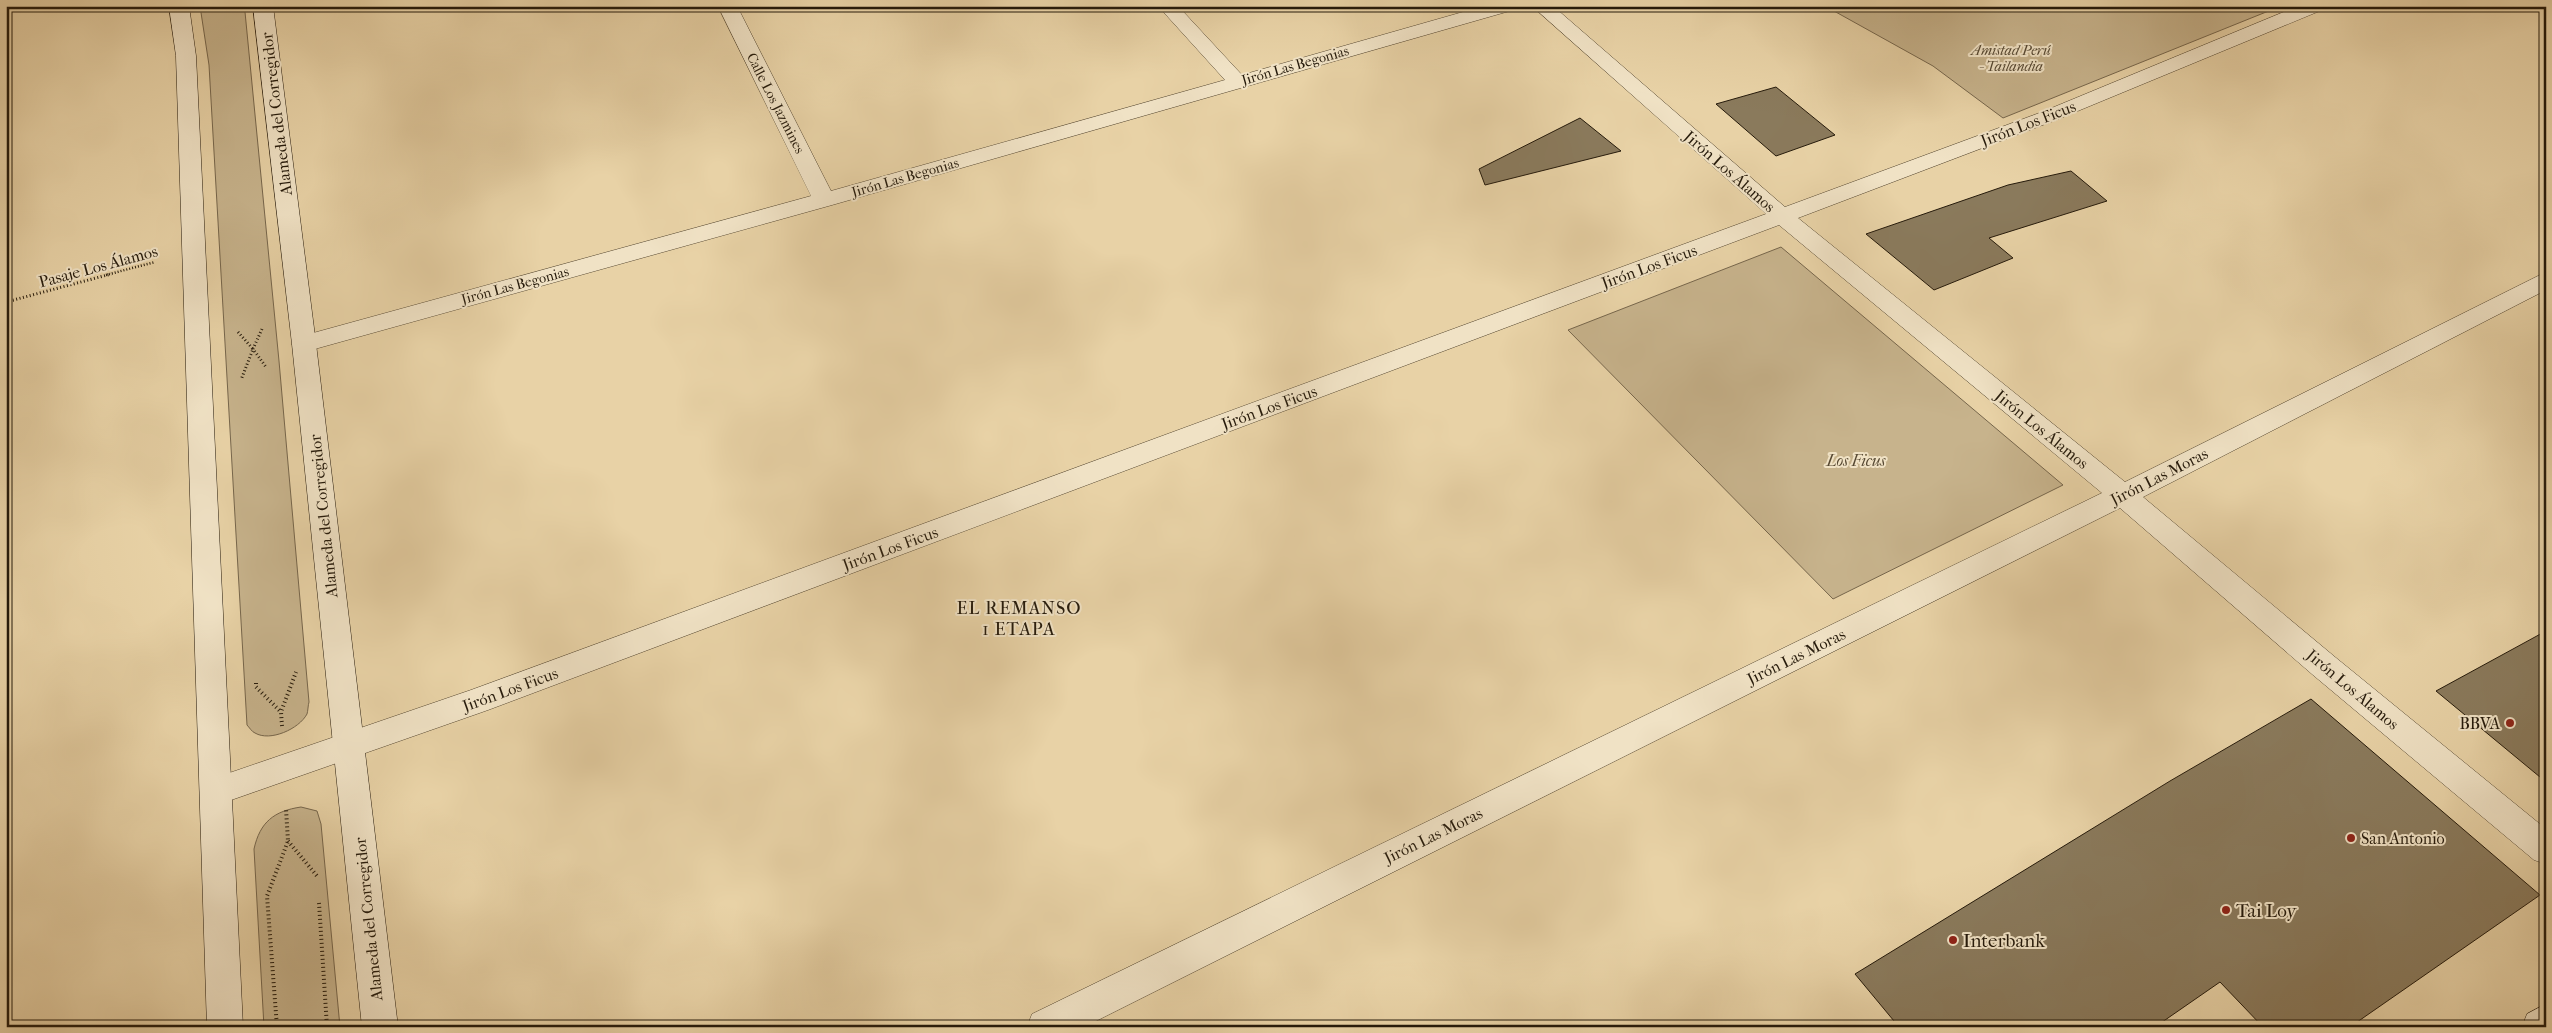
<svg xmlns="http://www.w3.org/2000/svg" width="2552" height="1033" viewBox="0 0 2552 1033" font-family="'IM FELL French Canon',serif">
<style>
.green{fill:#c7b38c;stroke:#76664c}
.building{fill:#8a7a5c;stroke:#251a0b}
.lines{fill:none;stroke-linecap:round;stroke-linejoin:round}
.minor-casing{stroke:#564832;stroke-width:1}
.secondary-casing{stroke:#251a0b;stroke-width:1}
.path-far2{stroke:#251a0b;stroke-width:2.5;stroke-dasharray:1 2;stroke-linecap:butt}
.path-far1{stroke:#251a0b;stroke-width:3;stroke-dasharray:1 2.5;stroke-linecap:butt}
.path{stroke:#251a0b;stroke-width:4;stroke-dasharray:1 3;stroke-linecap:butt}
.minor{fill:#f0e2c5;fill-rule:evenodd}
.secondary{fill:#f0e2c5;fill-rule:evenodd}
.poi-dot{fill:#8f2418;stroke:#f0e2c5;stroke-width:2}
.labels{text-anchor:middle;stroke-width:4;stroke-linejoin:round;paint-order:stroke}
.far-park-label{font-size:14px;font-style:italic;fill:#564832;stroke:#f0e2c5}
.far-street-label{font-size:14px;fill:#251a0b;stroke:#f0e2c5}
.street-label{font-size:16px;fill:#251a0b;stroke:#f0e2c5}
.park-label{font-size:16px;font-style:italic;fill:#564832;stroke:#f0e2c5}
.poi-label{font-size:16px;fill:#251a0b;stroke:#f0e2c5;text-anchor:end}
.neighbourhood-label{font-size:18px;letter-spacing:1px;fill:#251a0b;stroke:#f0e2c5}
.near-poi-label{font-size:19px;fill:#251a0b;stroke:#f0e2c5;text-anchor:start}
</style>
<rect width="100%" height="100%" fill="#e8d2a6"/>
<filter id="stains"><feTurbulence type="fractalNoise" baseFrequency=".004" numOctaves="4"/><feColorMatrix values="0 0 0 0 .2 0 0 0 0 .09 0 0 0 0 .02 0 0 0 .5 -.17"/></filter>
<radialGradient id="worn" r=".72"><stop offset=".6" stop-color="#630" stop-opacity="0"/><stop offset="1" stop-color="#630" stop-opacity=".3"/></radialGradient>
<path class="green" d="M200 6H244L245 12 279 361 309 702C308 705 308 711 307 714 299 729 270 742 255 733 252 732 249 727 247 725L209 65Z
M1825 6H2281L2003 118 1933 66Z
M1781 247 2063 485 1833 599 1568 330Z
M301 807 317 811 321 824 340 1027H264L254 849C260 822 274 811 301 807Z"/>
<path class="building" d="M1776 87 1835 135 1776 156 1716 104Z
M1580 118 1621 151 1485 185 1479 169Z
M2071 171 2107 201 1989 238 2013 258 1934 290 1866 234 2008 185Z
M2546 631V782L2436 691Z
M2311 699 2540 895 2350 1027H2263L2220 982 2155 1027H1899L1855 974 2170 781Z"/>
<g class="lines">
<defs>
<path id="minor" d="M718 6H737L831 191 1225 80 1158 6H1178L1242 75 1484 6H1515L1513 10 832 205 304 352 295 350 292 344 295 338 811 196Z
M1532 6H1553L1785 207 2042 112 2298 6H2324L2322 10 2056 120 1798 218 2125 482 2546 272V290L2143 497 2335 657 2546 829V864L2534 860 2313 675 2120 508 1084 1027H1027L1032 1014 2102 493 1779 225 488 710 217 805 206 801 201 791 206 781 471 690 1766 214Z"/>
<path id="secondary" d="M169 6H189L196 56 243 1027H207L176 56Z
M253 6H273L316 344 398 1027H362L292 344Z
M2546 1004V1027H2522L2527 1014Z"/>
</defs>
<use href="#minor" class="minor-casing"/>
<use href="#secondary" class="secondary-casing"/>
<path class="path-far2" d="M106 275 155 262"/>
<path class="path-far1" d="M6 302 111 274
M262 329 253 349 266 367
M238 332 253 349 241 380"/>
<path class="path" d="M256 683V687L281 712
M282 726 281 712 296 672
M288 841 317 876
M319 903 327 1027
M277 1027 267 896 288 841 286 809"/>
<use href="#minor" class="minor"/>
<use href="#secondary" class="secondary"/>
</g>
<g class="poi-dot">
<circle cx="2510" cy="723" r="5"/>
<circle cx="2351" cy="838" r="5"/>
<circle cx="2226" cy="910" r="5"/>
<circle cx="1953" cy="940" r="5"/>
</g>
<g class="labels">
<g class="far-park-label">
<text x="2011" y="55">Amistad Perú<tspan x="2011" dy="16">- Tailandia</tspan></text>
</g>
<g class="far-street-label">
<text transform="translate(1295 65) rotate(-16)" y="5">Jirón Las Begonias</text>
<text transform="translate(776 103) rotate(63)" y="5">Calle Los Jazmines</text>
<text transform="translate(905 177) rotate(-16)" y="5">Jirón Las Begonias</text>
<text transform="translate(515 285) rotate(-15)" y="5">Jirón Las Begonias</text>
</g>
<g class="street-label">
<text transform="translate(276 114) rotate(-97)" y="6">Alameda del Corregidor</text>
<text transform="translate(2028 123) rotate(-21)" y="6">Jirón Los Ficus</text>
<text transform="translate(1730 171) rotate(41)" y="6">Jirón Los Álamos</text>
<text transform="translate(98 266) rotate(-15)" y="6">Pasaje Los Álamos</text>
<text transform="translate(1649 266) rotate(-20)" y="6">Jirón Los Ficus</text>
<text transform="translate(1269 407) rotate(-20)" y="6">Jirón Los Ficus</text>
<text transform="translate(2042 429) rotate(39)" y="6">Jirón Los Álamos</text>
<text transform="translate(2159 476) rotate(-27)" y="6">Jirón Las Moras</text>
<text transform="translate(323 516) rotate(-96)" y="6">Alameda del Corregidor</text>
<text transform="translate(890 548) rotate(-20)" y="6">Jirón Los Ficus</text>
<text transform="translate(1796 656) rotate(-26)" y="6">Jirón Las Moras</text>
<text transform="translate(510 689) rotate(-20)" y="6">Jirón Los Ficus</text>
<text transform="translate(2353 689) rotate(40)" y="6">Jirón Los Álamos</text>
<text transform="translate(1433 835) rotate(-26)" y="6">Jirón Las Moras</text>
<text transform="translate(368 919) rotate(-96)" y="6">Alameda del Corregidor</text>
</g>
<g class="park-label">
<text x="1856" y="466">Los Ficus</text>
</g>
<g class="poi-label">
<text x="2500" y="729">BBVA</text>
<text x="2361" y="844" text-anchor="start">San Antonio</text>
</g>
<g class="neighbourhood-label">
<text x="1019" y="614">EL REMANSO<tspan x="1019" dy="21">1 ETAPA</tspan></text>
</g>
<g class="near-poi-label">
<text x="2236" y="917">Tai Loy</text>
<text x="1963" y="947">Interbank</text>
</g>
</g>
<rect width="2552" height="1033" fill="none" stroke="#e8d2a6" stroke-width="25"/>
<rect x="8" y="8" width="2537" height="1018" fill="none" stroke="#251a0b" stroke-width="2.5"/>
<rect x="12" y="12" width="2527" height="1008" fill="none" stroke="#251a0b"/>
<rect width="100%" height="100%" filter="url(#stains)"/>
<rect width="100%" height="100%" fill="url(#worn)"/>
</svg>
